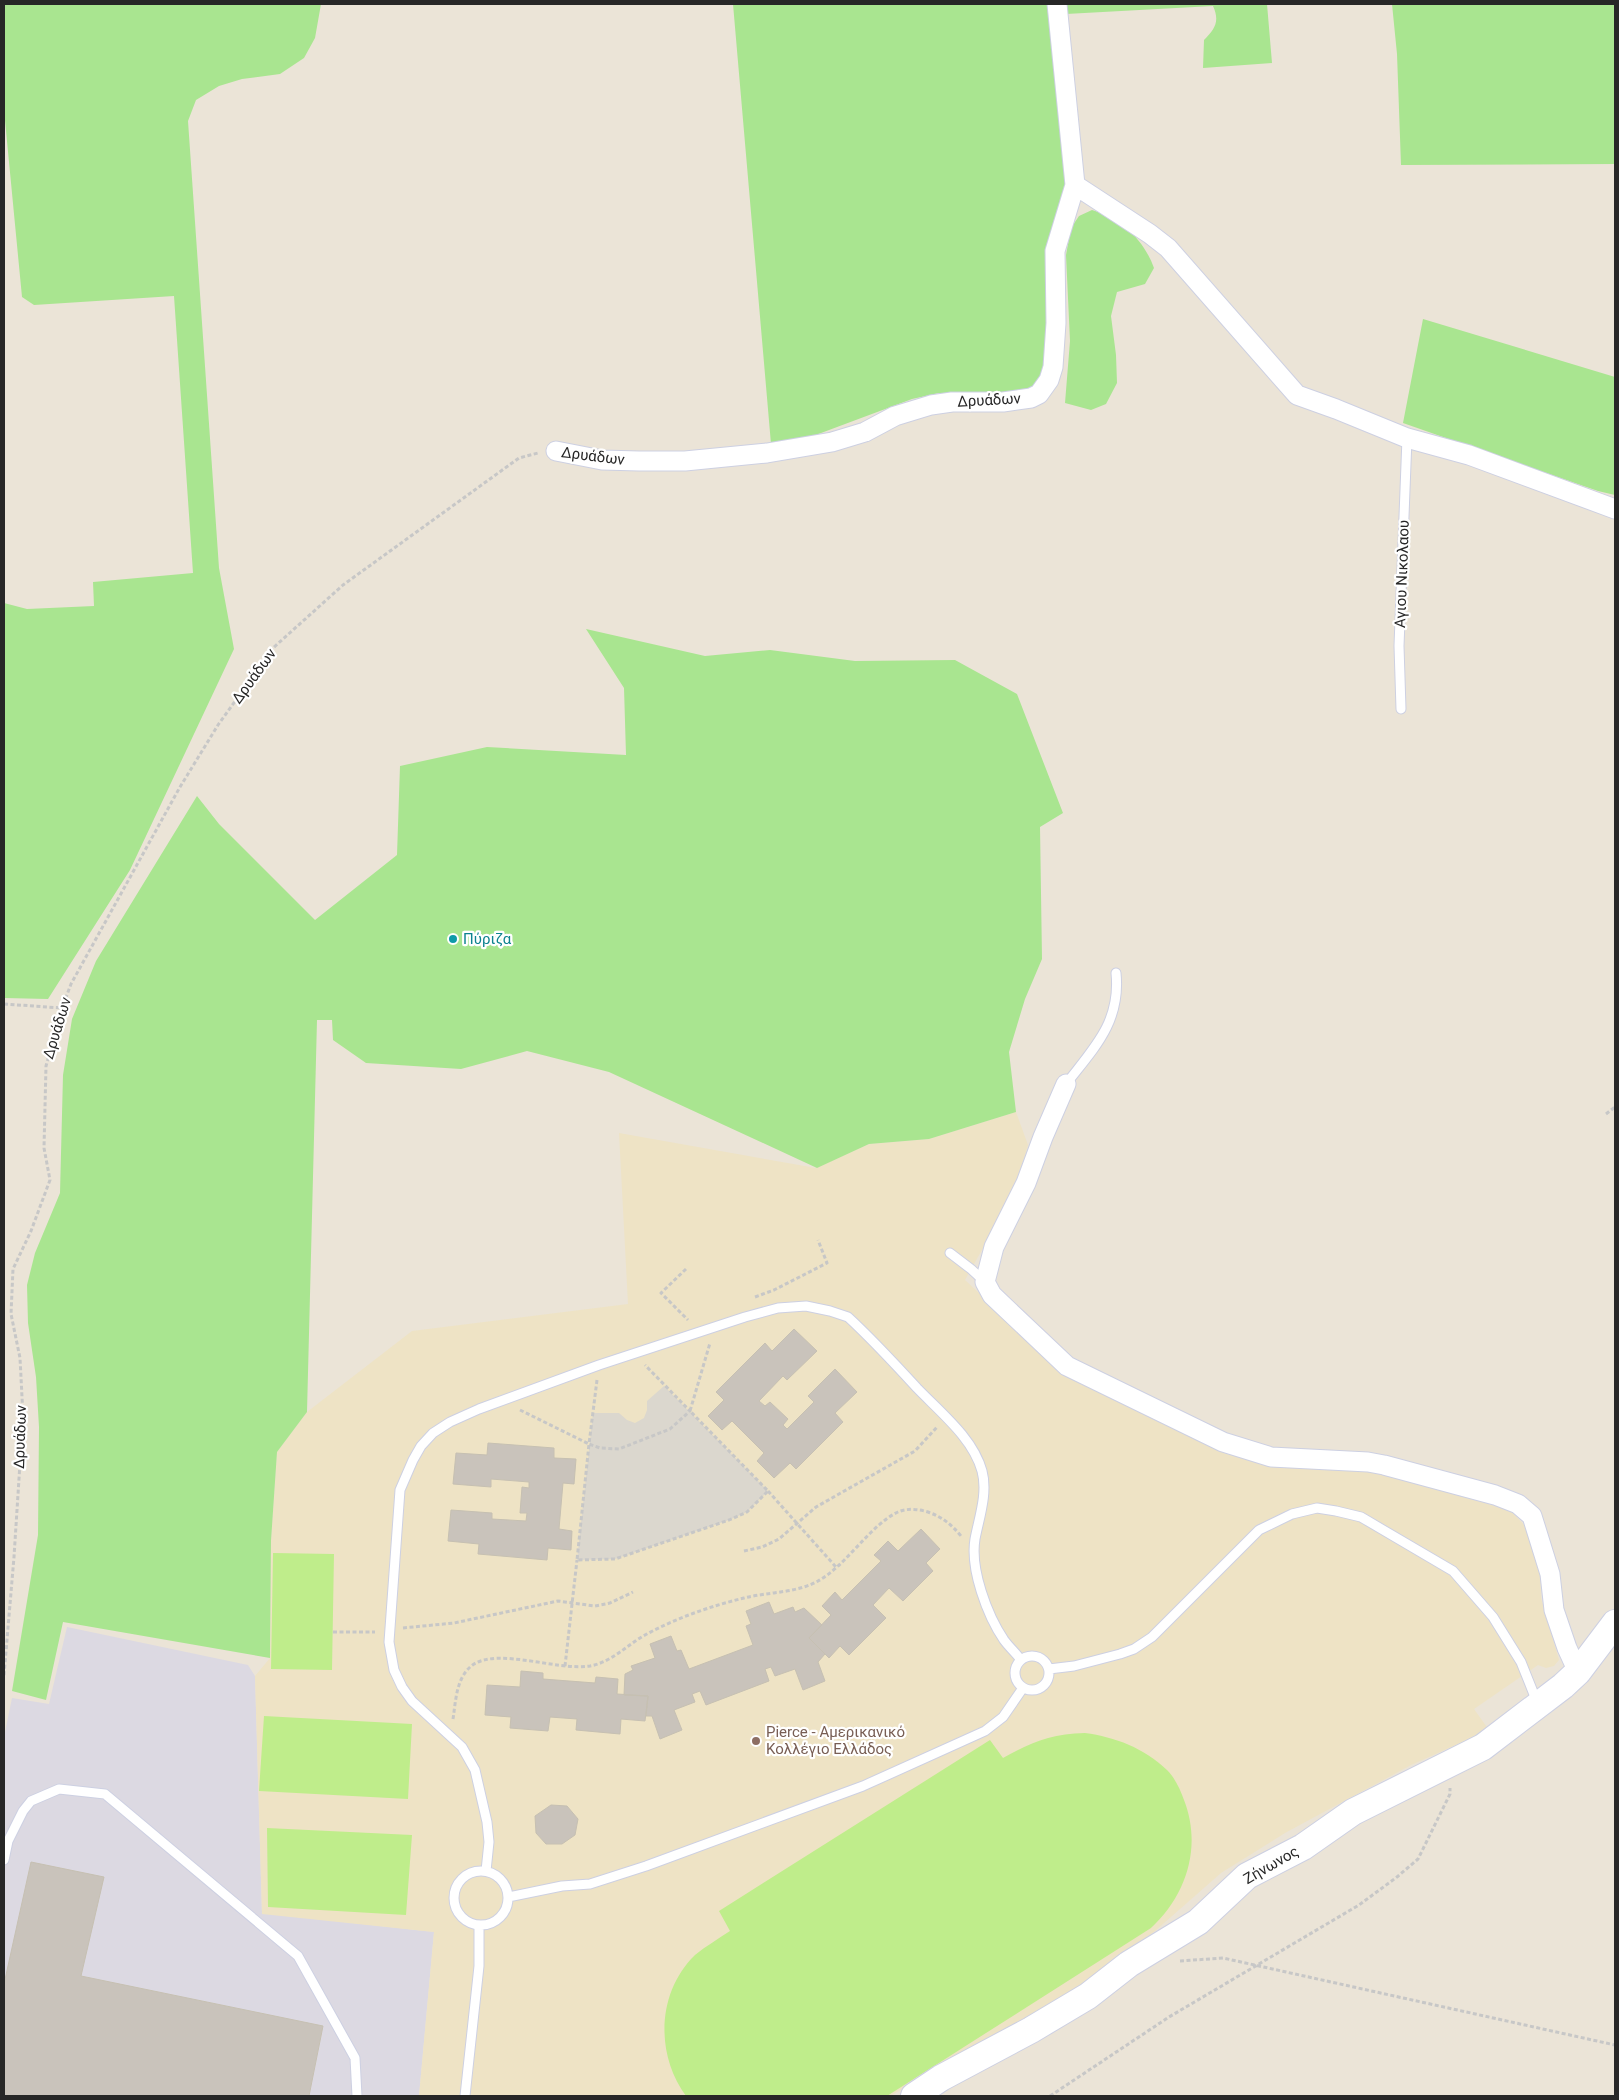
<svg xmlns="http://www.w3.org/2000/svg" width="1619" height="2100" viewBox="0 0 1619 2100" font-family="Roboto,sans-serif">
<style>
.industrial{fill:#dcd9e2}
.education{fill:#eee3c5}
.green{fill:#a9e590}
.pitch{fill:#bfed8b}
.plaza{fill:#dbd7ce}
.building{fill:#c9c3bb;stroke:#c6c0b2}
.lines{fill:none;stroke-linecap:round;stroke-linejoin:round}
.lane-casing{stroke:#cdd0e2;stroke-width:11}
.street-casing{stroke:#cdd0e2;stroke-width:21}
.secondary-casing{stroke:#cdd0e2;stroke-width:28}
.path{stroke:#c7c7c7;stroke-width:3;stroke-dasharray:4 2.5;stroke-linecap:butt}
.lane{stroke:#fff;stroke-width:9}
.street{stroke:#fff;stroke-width:19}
.secondary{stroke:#fff;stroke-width:26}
.culture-dot{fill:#0f9aa8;stroke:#fff;stroke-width:2}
.education-dot{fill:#8d6e63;stroke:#fff;stroke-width:2}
.labels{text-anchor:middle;stroke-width:4.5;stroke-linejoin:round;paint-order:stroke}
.street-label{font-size:15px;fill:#272727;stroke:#fff}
.culture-label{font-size:15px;fill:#0d838f;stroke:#fff;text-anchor:start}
.education-label{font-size:15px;fill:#785e54;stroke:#fff;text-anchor:start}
</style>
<rect width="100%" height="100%" fill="#ebe4d7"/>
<path class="industrial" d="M67 1627 248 1665 255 1676 262 1913 434 1932 419 2096H4V1737L12 1698 49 1704Z"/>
<path class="education" d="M1016 1112 1028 1145 1024 1158 1016 1186 987 1241 965 1280 1064 1372 1269 1466 1376 1472 1510 1510 1526 1527 1540 1568 1541 1598 1559 1660 1554 1666 1546 1668 1538 1665 1474 1709 1489 1730 1411 1765 1285 1833 1221 1873 1155 1931 1091 1981 1031 2016 940 2064 891 2096H419L434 1932 262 1914 255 1676 270 1658 271 1541 277 1452 307 1412 412 1331 628 1304 619 1133 816 1168 869 1144 929 1139Z"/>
<path class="green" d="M4 4H321L315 38 304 58 280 74 242 79 219 86 196 100 188 121 219 568 234 649 130 870 48 999 4 998V603L27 609 94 606 93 582 193 573 174 296 34 305 22 297 4 110Z
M733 4H1047L1066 184 1048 339 1042 377 1033 388 1018 393H939L912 399 805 439 771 444Z
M1065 4H1267L1272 63 1203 68 1204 40C1215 29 1220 21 1213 6L1066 14Z
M1392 4H1615V164L1401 165 1397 54Z
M1092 210C1121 218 1144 240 1154 268L1145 284 1117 292 1111 316 1116 355 1117 383 1106 404 1091 410 1065 403 1070 341 1066 255 1071 228 1079 216Z
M1423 319 1615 377V495L1598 491 1403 423Z
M586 629 705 656 770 650 855 661 955 660 1017 694 1063 813 1040 827 1042 959 1025 999 1009 1052 1016 1112 929 1139 869 1144 817 1168 609 1072 527 1051 461 1069 366 1063 333 1040 332 1020H317L307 1412 277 1452 271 1541 270 1658 63 1622 46 1700 12 1691 38 1535 39 1427 36 1377 28 1323 27 1285 35 1253 60 1193 63 1075 72 1019 96 961 197 796 219 824 315 920 397 855 400 766 487 747 626 755 624 688Z"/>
<path class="pitch" d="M273 1553 334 1554 332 1670 271 1669Z
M264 1716 412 1724 408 1799 259 1791Z
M1085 1733C1115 1737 1144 1748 1167 1770 1175 1778 1180 1789 1184 1800 1202 1846 1187 1895 1151 1928L887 2096H686C655 2054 657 1992 695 1955 706 1946 718 1939 730 1931L719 1911 990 1740 1003 1758C1032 1742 1051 1734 1085 1733Z
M267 1828 412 1835 406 1915 268 1907Z"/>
<path class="plaza" d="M664 1386 768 1491 747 1512 729 1520 615 1559 577 1560 593 1413H619L627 1420 635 1423 644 1418 647 1410V1401Z"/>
<path class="building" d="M794 1329 817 1351 787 1380 783 1376 759 1401 765 1406 770 1402 788 1419 783 1425 787 1429 814 1402 808 1396 835 1369 857 1392 835 1413 843 1422 796 1469 790 1463 774 1478 757 1461 764 1453 732 1421 722 1430 708 1416 724 1400 716 1392 765 1343 772 1351Z
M488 1443 554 1448V1458L576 1459 574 1484 563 1483 559 1529 572 1531 571 1550 548 1548 547 1560 478 1554 479 1544 448 1541 451 1510 492 1513V1519L526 1521 527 1513H520L522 1487 529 1488V1482L491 1479V1487L453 1484 456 1453 487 1455Z
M921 1529 940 1549 926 1563 933 1571 903 1601 889 1588 873 1605 886 1618 849 1655 840 1646 829 1658 809 1638 831 1615 822 1606 835 1592 842 1600 881 1561 874 1555 888 1541 898 1551Z
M769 1602 774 1614 793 1607 795 1612 804 1608 822 1625 809 1638 825 1654 818 1662 825 1681 803 1690 795 1669 775 1676 771 1667 765 1669 769 1681 706 1705 700 1691 692 1694 695 1702 674 1710 682 1730 660 1739 652 1716H646L648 1696 624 1695 625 1674 633 1670 631 1666 655 1658 650 1644 671 1636 677 1651 681 1650 689 1669 753 1645 746 1626 751 1624 746 1611Z
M521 1671 543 1673V1679L595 1683 596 1677 618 1679 617 1694 648 1696 645 1721 621 1719 620 1734 576 1730 577 1719 550 1717 548 1731 510 1728 511 1717 485 1715 487 1685 520 1687Z
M551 1805 567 1806 578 1819 575 1835 562 1844H546L536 1833 535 1816Z
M31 1862 104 1877 81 1976 323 2026 309 2096H4V1984Z"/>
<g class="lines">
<defs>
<path id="lane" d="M1401 709 1399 646 1407 438
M1066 1084C1094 1048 1121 1022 1116 973
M950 1253 971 1269 985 1282
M1015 1673a17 17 0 1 1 34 0a17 17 0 1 1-34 0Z
M1049 1669 1074 1666 1120 1654 1134 1649 1152 1637 1259 1530 1292 1514 1317 1508 1336 1511 1361 1517 1453 1571 1493 1617 1521 1662 1537 1702
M4 1860 8 1841 23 1811 31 1801 59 1789 105 1794 298 1956 355 2058 357 2096
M486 1871 489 1842 487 1822 475 1770 462 1747 412 1701 402 1687 394 1670 389 1642 400 1490 413 1460 421 1446 433 1433 450 1422 479 1409 599 1365 745 1317 778 1308 806 1306 830 1311 848 1317C873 1340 895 1364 917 1388 940 1412 973 1438 982 1471 988 1493 979 1518 975 1539 970 1569 987 1615 1004 1640 1009 1647 1016 1653 1021 1660
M454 1898a27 27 0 1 1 54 0a27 27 0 1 1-54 0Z
M508 1897 562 1886 590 1884 646 1866 863 1786 985 1731 1003 1717 1023 1688
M465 2096 479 1966V1925"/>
<path id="street" d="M1057 4 1075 185 1150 234 1168 248 1297 395 1336 409 1407 438 1469 455 1615 509
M556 451 602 460 639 461H685L767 453 832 442 865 432 895 416 931 405 952 402H1003L1031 398 1039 394 1049 380 1053 367 1056 323 1055 251 1075 185
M1066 1084 1043 1137 1026 1183 994 1247 985 1282 992 1295 1067 1366 1223 1442 1271 1457 1368 1462 1384 1465 1495 1495 1518 1504 1532 1516 1550 1574 1554 1610 1567 1648 1578 1672"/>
<path id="secondary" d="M914 2096 941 2078 1031 2030 1088 1996 1129 1964 1198 1922 1247 1876 1303 1847 1353 1812 1483 1747 1563 1686 1578 1672 1615 1623"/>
</defs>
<use href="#lane" class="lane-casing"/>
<use href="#street" class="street-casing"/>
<use href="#secondary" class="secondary-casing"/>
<path class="path" d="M4 1004 62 1008
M1606 1114 1615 1107
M686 1269 661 1293 688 1320
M755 1297 774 1290 827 1263 818 1240
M597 1380 589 1444 600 1448 619 1449 670 1429 690 1411 645 1365
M520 1410 589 1444 577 1560 615 1559 729 1520 747 1512 768 1491 690 1411 710 1343
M768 1491 836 1567
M744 1551 762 1547 779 1539 816 1507 915 1451 937 1427
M403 1628 454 1623 558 1601 595 1606 610 1603 633 1592
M333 1632H375
M565 1666 577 1560
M4 1675 14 1557 23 1416 20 1358 11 1314 13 1269 31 1231 50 1180 44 1148 46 1066 62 1008 71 984 180 787 218 725 273 648 343 585 519 458 538 453
M453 1719C456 1700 456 1676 474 1664 501 1648 557 1671 590 1666 612 1662 627 1645 645 1635 676 1618 711 1606 744 1598 768 1592 797 1593 818 1581 846 1566 870 1525 898 1512 907 1508 918 1509 928 1512 942 1517 951 1524 961 1536
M1180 1961 1223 1958 1615 2045
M1050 2096 1169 2017 1359 1905 1397 1877 1418 1859 1450 1794V1788"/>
<use href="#lane" class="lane"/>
<use href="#street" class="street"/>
<use href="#secondary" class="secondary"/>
</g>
<circle class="culture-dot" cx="453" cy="939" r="5"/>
<circle class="education-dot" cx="756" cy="1741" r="5"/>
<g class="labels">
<g class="street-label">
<text transform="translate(989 400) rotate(-3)" y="5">Δρυάδων</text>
<text transform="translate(593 456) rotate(7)" y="5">Δρυάδων</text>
<text transform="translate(1402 574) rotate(-88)" y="5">Αγιου Νικολαου</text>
<text transform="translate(254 676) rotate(-54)" y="5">Δρυάδων</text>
<text transform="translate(57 1028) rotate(-73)" y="5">Δρυάδων</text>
<text transform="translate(20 1437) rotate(-88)" y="5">Δρυάδων</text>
<text transform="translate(1271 1865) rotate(-30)" y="5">Ζήνωνος</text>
</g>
<g class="culture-label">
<text x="463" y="944">Πύριζα</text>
</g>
<g class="education-label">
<text x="766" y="1737">Pierce - Αμερικανικό<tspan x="766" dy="17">Κολλέγιο Ελλάδος</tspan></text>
</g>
</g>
<rect width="1619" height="2100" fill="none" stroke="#272727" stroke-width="10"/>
</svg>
